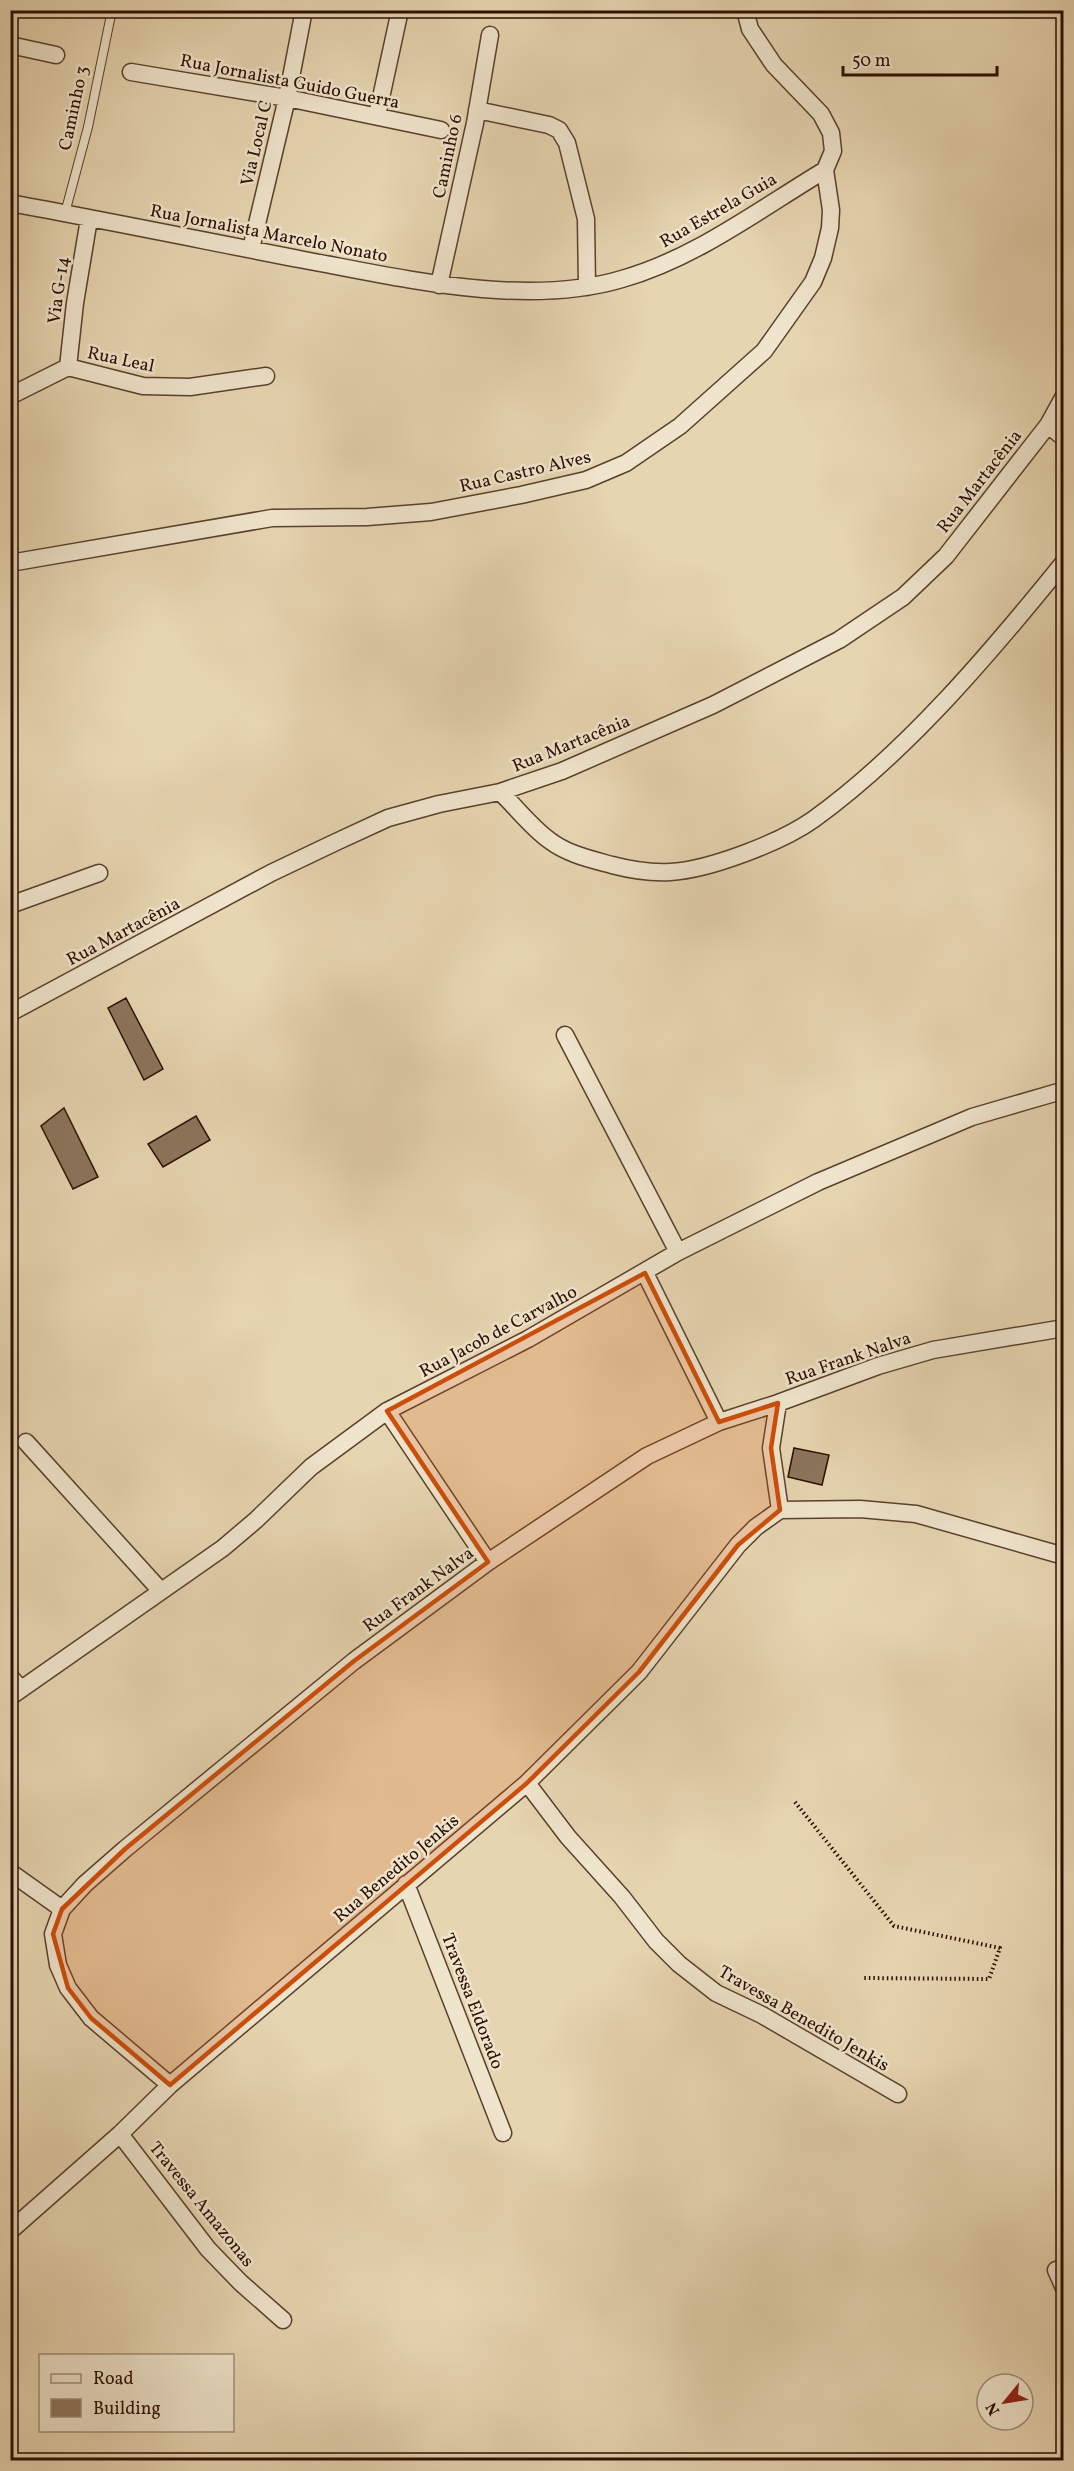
<svg xmlns="http://www.w3.org/2000/svg" width="1074" height="2471" viewBox="0 0 1074 2471" font-family="Vollkorn,serif">
<style>
.building{fill:#8c755c;stroke:#2b0e00;stroke-width:1.5}
.lines{fill:none;stroke-linecap:round;stroke-linejoin:round}
.service-casing{stroke:#5a402c;stroke-width:10}
.minor-casing{stroke:#5a402c;stroke-width:19}
.path{stroke:#2b0e00;stroke-width:4;stroke-dasharray:1.5 3;stroke-linecap:butt}
.service{stroke:#efe4cc;stroke-width:8}
.minor{stroke:#efe4cc;stroke-width:16}
.marked{fill:#cc4e0a;fill-opacity:0.2;stroke:#cc4e0a;stroke-width:4.5;stroke-linejoin:round}
.labels{text-anchor:middle;stroke-width:5;stroke-linejoin:round;paint-order:stroke}
.street-label{font-size:18px;fill:#2b0e00;stroke:#efe4cc}
</style>
<rect width="100%" height="100%" fill="#e6d5b1"/>
<filter id="stains"><feTurbulence type="fractalNoise" baseFrequency=".00333" numOctaves="4"/><feColorMatrix values="0 0 0 0 .2 0 0 0 0 .09 0 0 0 0 .02 0 0 0 .5 -.17"/></filter>
<radialGradient id="worn" r=".72"><stop offset=".6" stop-color="#630" stop-opacity="0"/><stop offset="1" stop-color="#630" stop-opacity=".3"/></radialGradient>
<path class="building" d="M126 998 163 1069 144 1080 108 1008Z
M64 1108 98 1177 73 1189 41 1126Z
M196 1116 210 1140 163 1167 148 1144Z
M794 1448 829 1455 822 1485 788 1477Z"/>
<g class="lines">
<defs>
<path id="service" d="M65 213 88 127 112 10"/>
<path id="minor" d="M10 45 56 55
M131 72 287 98 441 130
M477 110 549 125 559 130 567 143 586 219 587 287
M377 116 400 10
M10 203C108 221 206 241 304 260 402 278 525 308 622 279 696 258 760 209 825 170
M251 249 287 98 304 10
M439 285 475 123 490 35
M68 367 75 303 89 219
M10 396 68 367 143 386 190 387 266 376
M1048 425 1064 438
M10 563 272 518 367 517 431 512 521 495 586 480 626 463 680 426 764 351 813 282 823 258 830 228 831 210 825 170 833 151 831 133 821 114 774 65 750 29 745 10
M500 792C516 807 531 827 549 840 567 854 590 859 612 865 631 870 650 873 670 872 709 870 782 842 814 819 907 752 992 651 1064 562
M10 905 99 873
M10 1013 271 873 336 842 388 818 439 804 500 792 562 771 713 705 839 640 903 597 946 556 1048 425 1064 396
M565 1035 678 1252
M645 1273 719 1422
M778 1403 771 1448 780 1510
M387 1411 488 1562
M26 1442 160 1590
M10 1677 21 1689
M10 1697 223 1548 256 1520 311 1467 387 1411 528 1339 678 1252 818 1182 972 1117 1058 1092
M527 1783 568 1837 622 1897 656 1941 679 1964 716 1993 762 2015 898 2094
M10 1872 62 1909
M406 1884 503 2133
M170 2085 91 2018 68 1988 58 1965 53 1934 62 1909 85 1884 125 1849 354 1661 488 1562 647 1456 719 1422 778 1403 878 1366 933 1350 1064 1328
M120 2134 208 2249 241 2283 283 2320
M10 2231 120 2134 170 2085 527 1783 639 1672 738 1545 756 1527 780 1510 860 1509 916 1514 1064 1556
M1056 2270 1064 2288"/>
</defs>
<use href="#service" class="service-casing"/>
<use href="#minor" class="minor-casing"/>
<path class="path" d="M795 1802 894 1926 1000 1948 989 1979 862 1978"/>
<use href="#service" class="service"/>
<use href="#minor" class="minor"/>
</g>
<path class="marked" d="M645 1273 719 1422 778 1403 771 1448 780 1510 738 1545 639 1672 527 1783 170 2085 91 2018 68 1988 53 1934 62 1909 125 1849 354 1661 488 1562 387 1411Z"/>
<g class="labels">
<g class="street-label">
<text transform="translate(290 81) rotate(11)" y="6">Rua Jornalista Guido Guerra</text>
<text transform="translate(73 108) rotate(-78)" y="6">Caminho 3</text>
<text transform="translate(256 143) rotate(-77)" y="6">Via Local C</text>
<text transform="translate(447 156) rotate(-78)" y="6">Caminho 6</text>
<text transform="translate(718 210) rotate(-30)" y="6">Rua Estrela Guia</text>
<text transform="translate(269 233) rotate(11)" y="6">Rua Jornalista Marcelo Nonato</text>
<text transform="translate(58 290) rotate(-82)" y="6">Via G-14</text>
<text transform="translate(121 359) rotate(12)" y="6">Rua Leal</text>
<text transform="translate(525 471) rotate(-13)" y="6">Rua Castro Alves</text>
<text transform="translate(979 481) rotate(-52)" y="6">Rua Martacênia</text>
<text transform="translate(571 743) rotate(-22)" y="6">Rua Martacênia</text>
<text transform="translate(123 931) rotate(-28)" y="6">Rua Martacênia</text>
<text transform="translate(498 1331) rotate(-28)" y="6">Rua Jacob de Carvalho</text>
<text transform="translate(848 1358) rotate(-19)" y="6">Rua Frank Nalva</text>
<text transform="translate(418 1589) rotate(-36)" y="6">Rua Frank Nalva</text>
<text transform="translate(396 1868) rotate(-40)" y="6">Rua Benedito Jenkis</text>
<text transform="translate(473 2001) rotate(69)" y="6">Travessa Eldorado</text>
<text transform="translate(804 2018) rotate(30)" y="6">Travessa Benedito Jenkis</text>
<text transform="translate(202 2204) rotate(51)" y="6">Travessa Amazonas</text>
</g>
</g>
<rect width="1074" height="2471" fill="none" stroke="#e6d5b1" stroke-width="36"/>
<rect x="12" y="12" width="1050" height="2447" fill="none" stroke="#2b0e00" stroke-width="3"/>
<rect x="18" y="18" width="1038" height="2435" fill="none" stroke="#2b0e00" stroke-width="1.5"/>
<rect x="39" y="2354" width="195" height="78" fill="#efe4cc" stroke="#a18e7a" stroke-width="1.5"/>
<rect x="51" y="2374" width="30" height="9" fill="#efe4cc" stroke="#a18e7a" stroke-width="1.5"/>
<text x="93" y="2384" font-size="18" fill="#2b0e00">Road</text>
<rect x="51" y="2399" width="30" height="18" fill="#8c755c" stroke="#a18e7a" stroke-width="1.5"/>
<text x="93" y="2414" font-size="18" fill="#2b0e00">Building</text>
<g transform="translate(1005 2402) rotate(240)"><circle r="28" fill="#efe4cc" stroke="#a18e7a" stroke-width="1.5"/>
<path d="M0-4.5L10 22L0 15L-10 22Z" fill="#8f2418"/>
<text y="-9" font-size="16" font-weight="bold" text-anchor="middle" fill="#2b0e00">N</text>
</g>
<path d="M843 66v9h154v-9" fill="none" stroke="#2b0e00" stroke-width="3"/>
<text x="852" y="66" font-size="18" fill="#2b0e00" stroke="#efe4cc" stroke-width="4.5" paint-order="stroke">50 m</text>
<rect width="100%" height="100%" filter="url(#stains)"/>
<rect width="100%" height="100%" fill="url(#worn)"/>
</svg>
